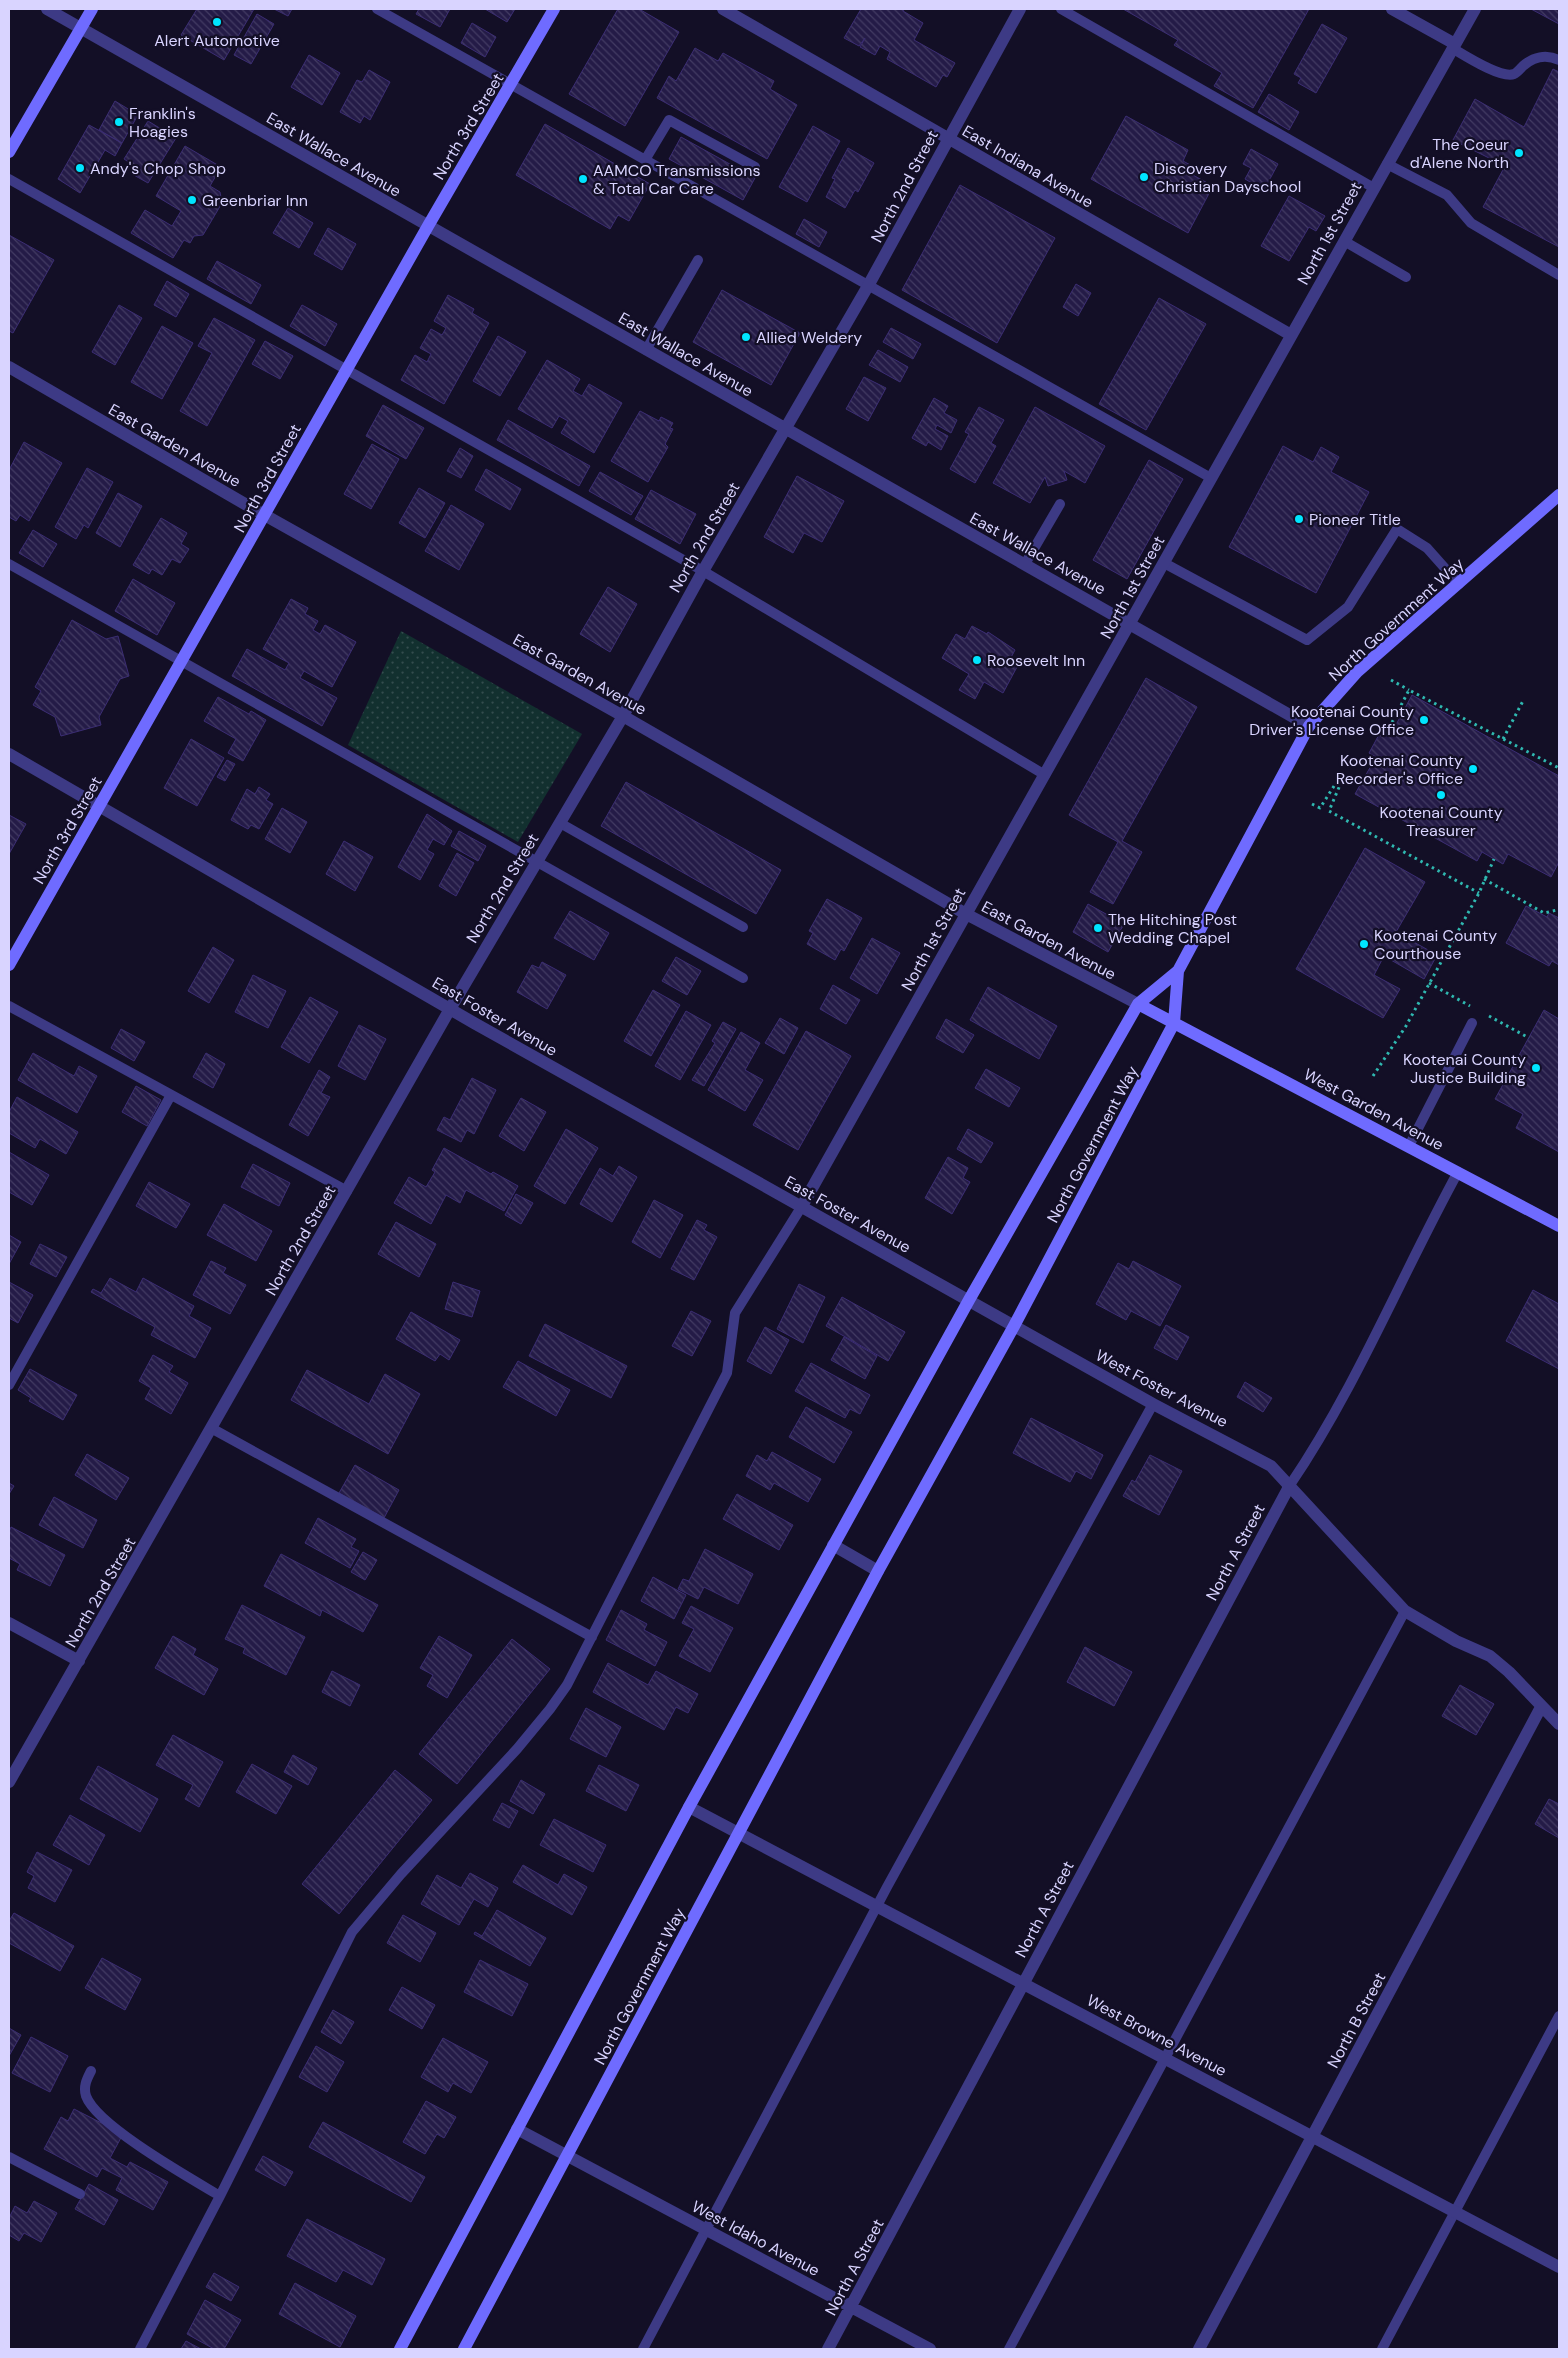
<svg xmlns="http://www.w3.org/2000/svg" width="1568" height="2358" viewBox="0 0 1568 2358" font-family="'DM Sans',sans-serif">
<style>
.green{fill:url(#green-dots)}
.building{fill:url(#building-back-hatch);stroke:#3b2d73}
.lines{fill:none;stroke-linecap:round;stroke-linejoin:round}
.path{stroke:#2fb8b0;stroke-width:3;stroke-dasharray:2.5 4;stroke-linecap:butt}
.lane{stroke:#3d3a85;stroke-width:10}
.street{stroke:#3d3a85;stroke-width:12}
.secondary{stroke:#6f6bff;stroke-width:12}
.poi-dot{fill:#00e5ff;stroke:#130f26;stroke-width:2}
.labels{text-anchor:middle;stroke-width:4.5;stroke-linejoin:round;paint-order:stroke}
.poi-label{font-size:16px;fill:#d9d4ff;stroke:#130f26;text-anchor:start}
.street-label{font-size:16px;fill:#d9d4ff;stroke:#130f26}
</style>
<defs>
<pattern id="green-dots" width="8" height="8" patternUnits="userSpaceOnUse" patternTransform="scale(1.25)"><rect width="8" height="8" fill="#12302f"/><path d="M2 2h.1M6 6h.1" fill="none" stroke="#344d4e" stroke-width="1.8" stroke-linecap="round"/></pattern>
<pattern id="building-back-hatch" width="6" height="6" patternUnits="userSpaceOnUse" patternTransform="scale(1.25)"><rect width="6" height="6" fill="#241b47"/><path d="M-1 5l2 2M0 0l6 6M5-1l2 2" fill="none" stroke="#433b63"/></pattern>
</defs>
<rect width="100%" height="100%" fill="#130f26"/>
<path class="green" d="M401 631 582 734 518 842 348 745Z"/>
<path class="building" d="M197 9H254L224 60 181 35Z
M274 9H292L288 16Z
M419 9H450L440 27 416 14Z
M485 9H515L507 22Z
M618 9H639L679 32 625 126 569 94Z
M861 9H904L903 11 923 23 914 40 955 63 947 77 943 75 936 87 887 59 890 52 880 46 875 55 860 47 865 38 859 46 844 38Z
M1123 9H1309L1253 108 1214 86 1222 73 1174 45 1178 40Z
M1531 9H1559V24Z
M257 14 274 24 251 64 234 55Z
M472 23 496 37 485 57 461 43Z
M1322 24 1347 38 1316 93 1298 83 1301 78 1294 74Z
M695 48 718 61 723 53 774 81 770 89 797 105 767 159 657 98 669 76 676 81Z
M309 55 340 73 322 105 291 87Z
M1553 69 1559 72V247L1483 207 1505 166 1453 140 1475 99 1524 127Z
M369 70 390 82 370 120 364 116 360 123 340 112 357 80 362 82Z
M1269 94 1299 112 1289 130 1258 112Z
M115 101 138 115 122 143 99 130Z
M1126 116 1188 150 1183 161 1194 167 1191 174 1213 186 1188 233 1091 179Z
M148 121 176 138 148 183 132 174 136 167 124 159Z
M545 124 650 184 629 221 618 215 610 229 516 175Z
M89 125 122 143 115 156 105 150 80 193 58 179Z
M813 126 840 141 807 202 779 187Z
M681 137 755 178 743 200 669 159Z
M185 146 221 167 210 186 220 192 222 203 203 235 194 236 190 243 184 240 173 258 131 233 145 210 172 226 181 211 156 196Z
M848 148 874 163 858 192 855 190 845 208 826 197 835 179 832 178Z
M1251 149 1278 164 1264 190 1245 179 1251 168 1243 164Z
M960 185 1055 238 997 343 902 290Z
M1289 196 1325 216 1316 231 1309 227 1289 261 1261 246Z
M288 208 313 223 299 248 273 233Z
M804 219 827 232 819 247 796 234Z
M328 228 356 244 342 270 314 254Z
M9 235 54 260 13 333 9 331Z
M217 261 261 285 251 304 207 279Z
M167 281 189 294 176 317 154 305Z
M1076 284 1091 293 1078 316 1063 307Z
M722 290 800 333 771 385 693 342Z
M448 295 474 309 472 313 489 323 444 404 401 380 415 355 427 362 431 354 420 348 431 329 442 335 446 328 434 321Z
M1159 298 1206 324 1146 430 1099 404Z
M119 305 142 318 115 365 92 352Z
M302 305 337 324 325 346 290 326Z
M214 318 255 340 207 426 180 411 212 353 198 346Z
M162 326 193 343 162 399 131 382Z
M891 328 921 344 913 359 883 342Z
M498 336 526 352 500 396 473 381Z
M265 341 293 356 280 379 252 364Z
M878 350 908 367 900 382 869 365Z
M547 360 580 379 573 391 582 396 589 384 622 403 594 453 561 433 568 421 559 416 552 428 518 409Z
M864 377 886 388 868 421 846 409Z
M934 398 948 406 944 413 957 420 951 433 937 425 935 429 948 436 941 450 928 442 926 446 912 438Z
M383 405 424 428 406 459 366 436Z
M979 407 1004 420 991 443 996 446 975 483 950 469 969 434 965 432Z
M1035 407 1105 446 1085 483 1064 471 1067 480 1048 486 1045 477 1030 503 993 483Z
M640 411 659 421 661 417 673 423 670 428 673 429 665 444 668 447 648 482 611 461Z
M508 420 590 466 579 486 497 440Z
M24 442 62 463 29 521 20 515 16 521 9 517V470Z
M372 444 399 459 371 509 344 494Z
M1283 446 1313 462 1321 447 1339 457 1331 472 1369 492 1316 593 1229 547Z
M460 448 473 456 461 478 447 471Z
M1149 460 1183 479 1127 579 1093 560Z
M87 468 113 482 88 528 84 525 76 539 55 527Z
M486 469 521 489 510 510 475 490Z
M600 472 643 496 631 515 589 491Z
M797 476 844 501 822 542 804 533 793 553 764 537Z
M419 488 445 503 425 538 399 523Z
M651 490 696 514 680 544 635 519Z
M118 493 142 506 120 547 96 533Z
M451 505 484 524 459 570 425 551Z
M161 518 187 533 181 544 189 549 180 563 172 559 162 575 152 569 149 574 133 565Z
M33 530 57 544 43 567 19 553Z
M133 579 175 603 157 635 115 611Z
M608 587 637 604 610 652 580 634Z
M291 599 308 608 305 614 318 621 313 630 320 634 325 625 356 642 332 687 304 671 300 678 337 698 322 726 232 676 247 649 285 670 289 663 263 649Z
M72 620 106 639 118 636 129 676 120 679 99 717 101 725 61 736 55 717 33 705 41 691 35 687Z
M972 626 987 634 988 632 1015 650 1008 663 1017 667 1003 693 984 682 975 699 959 690 969 674 942 658 956 634 965 639Z
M1146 678 1197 707 1122 841 1142 852 1113 904 1090 892 1118 842 1069 815Z
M1412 695 1559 776V862L1551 877 1508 854 1503 864 1482 852 1477 861 1355 794 1376 757 1369 753 1381 731 1390 736Z
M218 697 249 714 251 711 266 720 243 761 228 753 236 739 204 721Z
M191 739 224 758 197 806 164 788Z
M227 760 235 764 225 781 217 777Z
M626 782 781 870 756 914 601 826Z
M259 787 270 794 266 800 273 804 259 829 251 825 248 829 231 820 247 789 255 794Z
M282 808 307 822 290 853 265 839Z
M427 814 452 831 444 845 433 839 427 850 434 854 420 880 398 867Z
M9 815 26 824 9 854Z
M459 831 486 846 478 861 451 846Z
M344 841 373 857 355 891 326 874Z
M1365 848 1425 882 1396 932 1437 955 1424 979 1384 956 1374 975 1400 989 1383 1018 1296 969Z
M457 853 474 863 456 896 439 886Z
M827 899 862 918 844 951 841 949 835 960 807 944 813 933 809 931Z
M1088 904 1124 924 1108 952 1073 932Z
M1526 906 1547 917 1549 913 1559 918V965L1552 961 1549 966 1506 943Z
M570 911 609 933 594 960 554 938Z
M872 938 900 953 877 994 850 978Z
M213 947 234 960 209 1003 188 991Z
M676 957 701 971 687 995 662 981Z
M542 962 566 975 547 1009 517 992 532 965 539 968Z
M253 975 286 991 268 1028 235 1012Z
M833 985 860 1000 846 1024 820 1009Z
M988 987 1057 1026 1039 1059 970 1020Z
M653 990 680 1005 651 1056 624 1041Z
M310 997 338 1012 309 1063 281 1047Z
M1544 1010 1559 1019V1152L1516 1128 1523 1114 1495 1099Z
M686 1011 711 1025 680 1080 655 1066Z
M780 1018 798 1028 784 1054 765 1043Z
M946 1019 974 1035 963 1053 936 1038Z
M723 1022 736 1029 704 1086 692 1080 715 1043 712 1041Z
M359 1025 386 1039 365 1080 338 1066Z
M121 1029 145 1042 134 1061 111 1048Z
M806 1031 851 1056 798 1150 753 1125Z
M741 1032 760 1043 745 1070 763 1080 745 1111 708 1090Z
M33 1053 74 1076 79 1066 97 1076 77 1113 18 1080Z
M206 1053 225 1064 213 1088 193 1077Z
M986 1069 1020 1088 1009 1107 975 1088Z
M319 1070 330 1077 321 1093 330 1097 308 1136 289 1125Z
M472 1078 496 1090 474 1134 467 1130 461 1142 437 1130 444 1117 450 1120Z
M136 1086 161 1100 147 1126 122 1112Z
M17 1097 78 1132 66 1154 40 1139 35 1148 9 1133V1112Z
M521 1098 546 1112 524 1151 499 1136Z
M566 1129 598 1148 565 1204 534 1186Z
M968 1129 993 1143 981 1163 957 1149Z
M444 1148 491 1174 493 1172 518 1186 504 1211 466 1190 460 1203 446 1195 431 1224 394 1203 409 1177 426 1187 435 1172 432 1170Z
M9 1152 49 1175 32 1205 9 1192Z
M948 1157 968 1168 963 1178 970 1182 952 1214 925 1198Z
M253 1164 290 1183 279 1206 241 1187Z
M619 1166 637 1177 612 1222 580 1204 600 1168 613 1176Z
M149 1182 190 1204 176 1228 136 1206Z
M516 1194 533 1203 521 1224 505 1215Z
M654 1200 683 1215 660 1258 632 1242Z
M224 1204 272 1231 256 1261 207 1235Z
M697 1220 707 1225 704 1230 717 1237 694 1280 671 1269Z
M396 1222 436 1244 419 1277 378 1254Z
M9 1235 21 1242 9 1264Z
M40 1244 67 1257 56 1277 30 1264Z
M211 1261 226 1268 223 1273 246 1285 230 1314 193 1295Z
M1133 1261 1181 1286 1160 1326 1131 1311 1126 1320 1096 1304 1118 1263 1129 1269Z
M110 1278 136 1292 143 1278 194 1306 189 1316 211 1328 195 1358 151 1335 155 1327 91 1292 93 1289 101 1293Z
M9 1282 33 1295 18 1323 9 1318Z
M453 1282 480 1291 472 1317 445 1309Z
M799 1284 825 1297 803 1343 777 1329Z
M1533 1290 1559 1304V1369L1506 1341Z
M842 1297 905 1332 888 1361 826 1326Z
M691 1311 711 1321 692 1356 672 1346Z
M411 1312 460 1340 449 1360 440 1354 435 1361 396 1339Z
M545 1324 627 1366 611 1398 529 1356Z
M1166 1325 1189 1337 1177 1360 1154 1348Z
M765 1327 789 1340 771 1374 747 1361Z
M844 1337 877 1356 865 1379 831 1360Z
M153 1355 173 1366 169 1372 188 1383 171 1414 145 1399 151 1388 139 1381Z
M518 1361 570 1390 556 1416 503 1387Z
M811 1363 870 1395 860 1414 850 1409 845 1418 795 1391Z
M30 1369 77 1395 63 1420 29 1401 31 1398 18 1390Z
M307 1370 369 1404 385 1374 420 1394 388 1454 291 1400Z
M1245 1382 1272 1398 1263 1412 1237 1397Z
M806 1407 852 1432 834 1463 789 1437Z
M1031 1418 1103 1455 1091 1479 1076 1471 1070 1482 1013 1453Z
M772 1452 821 1479 808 1502 774 1483 770 1490 746 1476 757 1455 767 1461Z
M87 1454 129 1478 116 1500 75 1475Z
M1150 1455 1182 1471 1159 1515 1123 1496 1132 1480 1135 1482Z
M355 1465 399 1490 384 1518 339 1493Z
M9 1483 14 1486 9 1494Z
M737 1494 793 1525 779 1550 723 1519Z
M54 1497 97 1520 83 1548 39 1525Z
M318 1518 356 1539 351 1547 359 1551 350 1568 305 1543Z
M11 1527 65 1555 50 1586 17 1570 20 1564 9 1558V1532Z
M705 1549 753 1574 738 1604 704 1587 698 1599 678 1589 683 1579 689 1581Z
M363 1552 377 1560 365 1580 351 1572Z
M281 1554 378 1605 363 1632 322 1610 320 1616 264 1586Z
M653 1577 686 1595 674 1619 641 1601Z
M242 1605 305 1637 286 1675 243 1653 245 1648 225 1639Z
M691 1606 733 1628 710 1672 679 1656 694 1629 682 1623Z
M621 1610 647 1624 644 1630 667 1642 655 1666 606 1640Z
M173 1636 196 1649 193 1655 218 1669 204 1695 155 1668Z
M439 1636 472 1655 447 1698 427 1686 433 1675 420 1668Z
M512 1639 550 1669 457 1784 419 1754Z
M1085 1647 1132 1672 1114 1706 1067 1682Z
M608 1663 648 1685 656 1671 698 1694 688 1713 676 1707 664 1730 593 1692Z
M332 1671 360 1685 350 1706 322 1692Z
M1460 1685 1494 1704 1476 1735 1442 1716Z
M586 1708 621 1727 606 1757 570 1739Z
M173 1735 223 1762 199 1807 185 1799 193 1785 156 1765Z
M293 1755 317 1768 308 1785 284 1772Z
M252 1764 292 1786 276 1814 236 1792Z
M599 1765 639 1785 626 1811 586 1791Z
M98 1766 158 1799 140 1832 80 1799Z
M395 1770 432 1800 339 1914 302 1884Z
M521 1780 545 1794 533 1814 510 1801Z
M1549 1799 1559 1804V1838L1535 1824Z
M502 1803 518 1811 509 1828 493 1820Z
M70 1815 105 1835 89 1865 53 1845Z
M554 1819 606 1845 593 1872 540 1845Z
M37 1852 72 1870 55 1902 28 1888 34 1876 27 1872Z
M523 1865 558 1885 564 1874 587 1887 572 1915 513 1882Z
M470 1873 498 1888 488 1907 474 1899 459 1925 421 1904 437 1875 461 1888Z
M497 1910 546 1938 530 1966 474 1934 475 1932 482 1936Z
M14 1913 74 1946 60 1971 9 1943V1921Z
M403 1915 436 1933 420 1962 387 1943Z
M102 1958 141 1979 125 2010 85 1988Z
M480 1960 528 1984 512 2016 464 1992Z
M402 1987 435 2005 422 2029 389 2010Z
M333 2010 354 2022 341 2044 321 2032Z
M9 2028 21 2035 9 2056Z
M31 2037 68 2056 50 2092 12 2073Z
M443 2038 488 2062 471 2093 453 2083 448 2092 421 2077Z
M316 2046 344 2062 327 2092 299 2077Z
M426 2101 456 2117 444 2138 437 2134 425 2154 403 2142Z
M74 2109 123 2134 110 2158 127 2167 130 2162 168 2182 153 2210 116 2190 122 2178 102 2168 97 2177 44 2149 61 2117 68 2121Z
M323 2122 425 2177 411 2202 309 2147Z
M263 2156 293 2172 285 2186 255 2170Z
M89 2184 118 2200 104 2225 75 2209Z
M34 2201 57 2213 41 2242 24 2233 19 2241 9 2235V2218L15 2206 27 2213Z
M307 2219 385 2259 372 2285 343 2270 336 2282 287 2256Z
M214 2273 239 2287 231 2301 206 2287Z
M295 2283 356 2316 340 2347 279 2314Z
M205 2300 241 2320 224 2349H214L187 2334Z
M186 2341 201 2349H181Z"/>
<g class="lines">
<path class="path" d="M1391 680 1409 690
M1386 734 1409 690 1559 768
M1503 739 1524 699
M1312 804 1320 808 1336 783 1340 785 1329 811 1479 893
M1484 879 1544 913 1557 910 1559 911
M1429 983 1470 1006
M1489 1016 1529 1038
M1373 1076 1406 1026 1479 893 1494 859"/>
<path class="lane" d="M377 9 1211 478
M1061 9 1374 188
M1452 48C1464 55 1501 79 1514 74 1517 73 1521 68 1523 66 1533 57 1546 54 1559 60
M645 160 669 120 755 167
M1387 164 1447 195 1471 223 1559 275
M9 179 703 571 1045 775
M1344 241 1406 277
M646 350 698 260
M1164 563 1307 640 1348 607 1397 529 1427 548 1459 584
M9 564 743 978
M1025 564 1060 504
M560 823 743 927
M9 1006 347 1191
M1409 1146 1472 1023
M9 1385 171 1095
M211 1428 592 1637
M1290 1485C1357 1386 1401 1276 1458 1172
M91 2071C87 2079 83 2086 86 2096 97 2126 190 2178 220 2196
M9 2157 80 2194
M140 2349 220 2196 352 1932 401 1874 517 1749 550 1709 567 1685 727 1373 735 1313 802 1206
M643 2349 887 1887 1153 1404
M1009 2349 1405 1611
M1382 2349 1559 2016"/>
<path class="street" d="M47 9 1309 726
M723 9 1291 335
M1392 9 1455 44
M9 367 245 504 623 716 966 914 1138 1004
M9 754 474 1023 1153 1404 1271 1466 1405 1611 1456 1641 1490 1656 1509 1672 1559 1724
M802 1206 1475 9
M833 1545 878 1571
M9 1623 79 1661
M9 1782 450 1009 623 716 703 571 868 286 1020 9
M689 1807 1559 2267
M517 2129 930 2349
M828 2349 1290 1485
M1199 2349 1541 1707"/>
<path class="secondary" d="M9 152 92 9
M9 965 428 226 554 9
M1138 1004 1559 1226
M400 2349 689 1807 969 1300 1138 1004 1178 971 1309 726 1357 672 1559 495
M464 2349 878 1571 1014 1326 1174 1023 1178 971"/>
</g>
<g class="poi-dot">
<circle cx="217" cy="22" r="5"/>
<circle cx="119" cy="122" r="5"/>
<circle cx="1519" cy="153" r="5"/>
<circle cx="80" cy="168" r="5"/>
<circle cx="1144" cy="177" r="5"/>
<circle cx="583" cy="179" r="5"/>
<circle cx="192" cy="200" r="5"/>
<circle cx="746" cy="337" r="5"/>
<circle cx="1299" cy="519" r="5"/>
<circle cx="977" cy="660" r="5"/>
<circle cx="1424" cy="720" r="5"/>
<circle cx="1473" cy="769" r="5"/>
<circle cx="1441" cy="795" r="5"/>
<circle cx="1098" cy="928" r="5"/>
<circle cx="1364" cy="944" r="5"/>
<circle cx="1536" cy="1068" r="5"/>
</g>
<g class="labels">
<g class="poi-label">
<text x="217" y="46" text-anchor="middle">Alert Automotive</text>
<text x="129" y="119">Franklin's<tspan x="129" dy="18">Hoagies</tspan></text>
<text x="1509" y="150" text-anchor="end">The Coeur<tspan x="1509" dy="18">d'Alene North</tspan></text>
<text x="90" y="174">Andy's Chop Shop</text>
<text x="1154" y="174">Discovery<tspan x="1154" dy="18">Christian Dayschool</tspan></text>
<text x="593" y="176">AAMCO Transmissions<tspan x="593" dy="18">&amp; Total Car Care</tspan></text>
<text x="202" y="206">Greenbriar Inn</text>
<text x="756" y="343">Allied Weldery</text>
<text x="1309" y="525">Pioneer Title</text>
<text x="987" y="666">Roosevelt Inn</text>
<text x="1414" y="717" text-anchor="end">Kootenai County<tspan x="1414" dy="18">Driver's License Office</tspan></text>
<text x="1463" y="766" text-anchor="end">Kootenai County<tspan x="1463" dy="18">Recorder's Office</tspan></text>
<text x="1441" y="818" text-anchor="middle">Kootenai County<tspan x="1441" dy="18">Treasurer</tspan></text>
<text x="1108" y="925">The Hitching Post<tspan x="1108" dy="18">Wedding Chapel</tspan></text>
<text x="1374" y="941">Kootenai County<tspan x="1374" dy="18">Courthouse</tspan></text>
<text x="1526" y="1065" text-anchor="end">Kootenai County<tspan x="1526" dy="18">Justice Building</tspan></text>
</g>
<g class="street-label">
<text transform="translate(468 126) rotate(-59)" y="6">North 3rd Street</text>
<text transform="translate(334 154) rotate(30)" y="6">East Wallace Avenue</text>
<text transform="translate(1028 166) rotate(30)" y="6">East Indiana Avenue</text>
<text transform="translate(904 186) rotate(-62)" y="6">North 2nd Street</text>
<text transform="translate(1329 233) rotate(-61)" y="6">North 1st Street</text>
<text transform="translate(686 354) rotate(30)" y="6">East Wallace Avenue</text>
<text transform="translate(175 445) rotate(30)" y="6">East Garden Avenue</text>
<text transform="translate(267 478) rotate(-61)" y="6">North 3rd Street</text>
<text transform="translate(704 537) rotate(-60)" y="6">North 2nd Street</text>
<text transform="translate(1038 553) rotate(29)" y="6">East Wallace Avenue</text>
<text transform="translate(1132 587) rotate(-61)" y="6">North 1st Street</text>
<text transform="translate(1396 619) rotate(-42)" y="6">North Government Way</text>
<text transform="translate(580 674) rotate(29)" y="6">East Garden Avenue</text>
<text transform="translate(67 830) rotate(-60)" y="6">North 3rd Street</text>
<text transform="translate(502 888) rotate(-59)" y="6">North 2nd Street</text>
<text transform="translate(933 939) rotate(-61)" y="6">North 1st Street</text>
<text transform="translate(1049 940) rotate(28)" y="6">East Garden Avenue</text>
<text transform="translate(495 1016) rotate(30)" y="6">East Foster Avenue</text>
<text transform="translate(1374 1109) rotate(28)" y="6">West Garden Avenue</text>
<text transform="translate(1092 1144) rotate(-62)" y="6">North Government Way</text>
<text transform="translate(848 1214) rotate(29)" y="6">East Foster Avenue</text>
<text transform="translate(300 1240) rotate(-60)" y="6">North 2nd Street</text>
<text transform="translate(1162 1388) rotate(28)" y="6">West Foster Avenue</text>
<text transform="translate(1235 1552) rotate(-62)" y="6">North A Street</text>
<text transform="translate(100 1592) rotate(-60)" y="6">North 2nd Street</text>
<text transform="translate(1044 1909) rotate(-62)" y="6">North A Street</text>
<text transform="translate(639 1986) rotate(-62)" y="6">North Government Way</text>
<text transform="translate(1356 2020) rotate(-62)" y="6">North B Street</text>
<text transform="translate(1157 2035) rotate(28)" y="6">West Browne Avenue</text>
<text transform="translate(756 2238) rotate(28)" y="6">West Idaho Avenue</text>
<text transform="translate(854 2267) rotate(-62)" y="6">North A Street</text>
</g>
</g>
<rect width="1568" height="2358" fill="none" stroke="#d9d4ff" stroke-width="20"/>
</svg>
